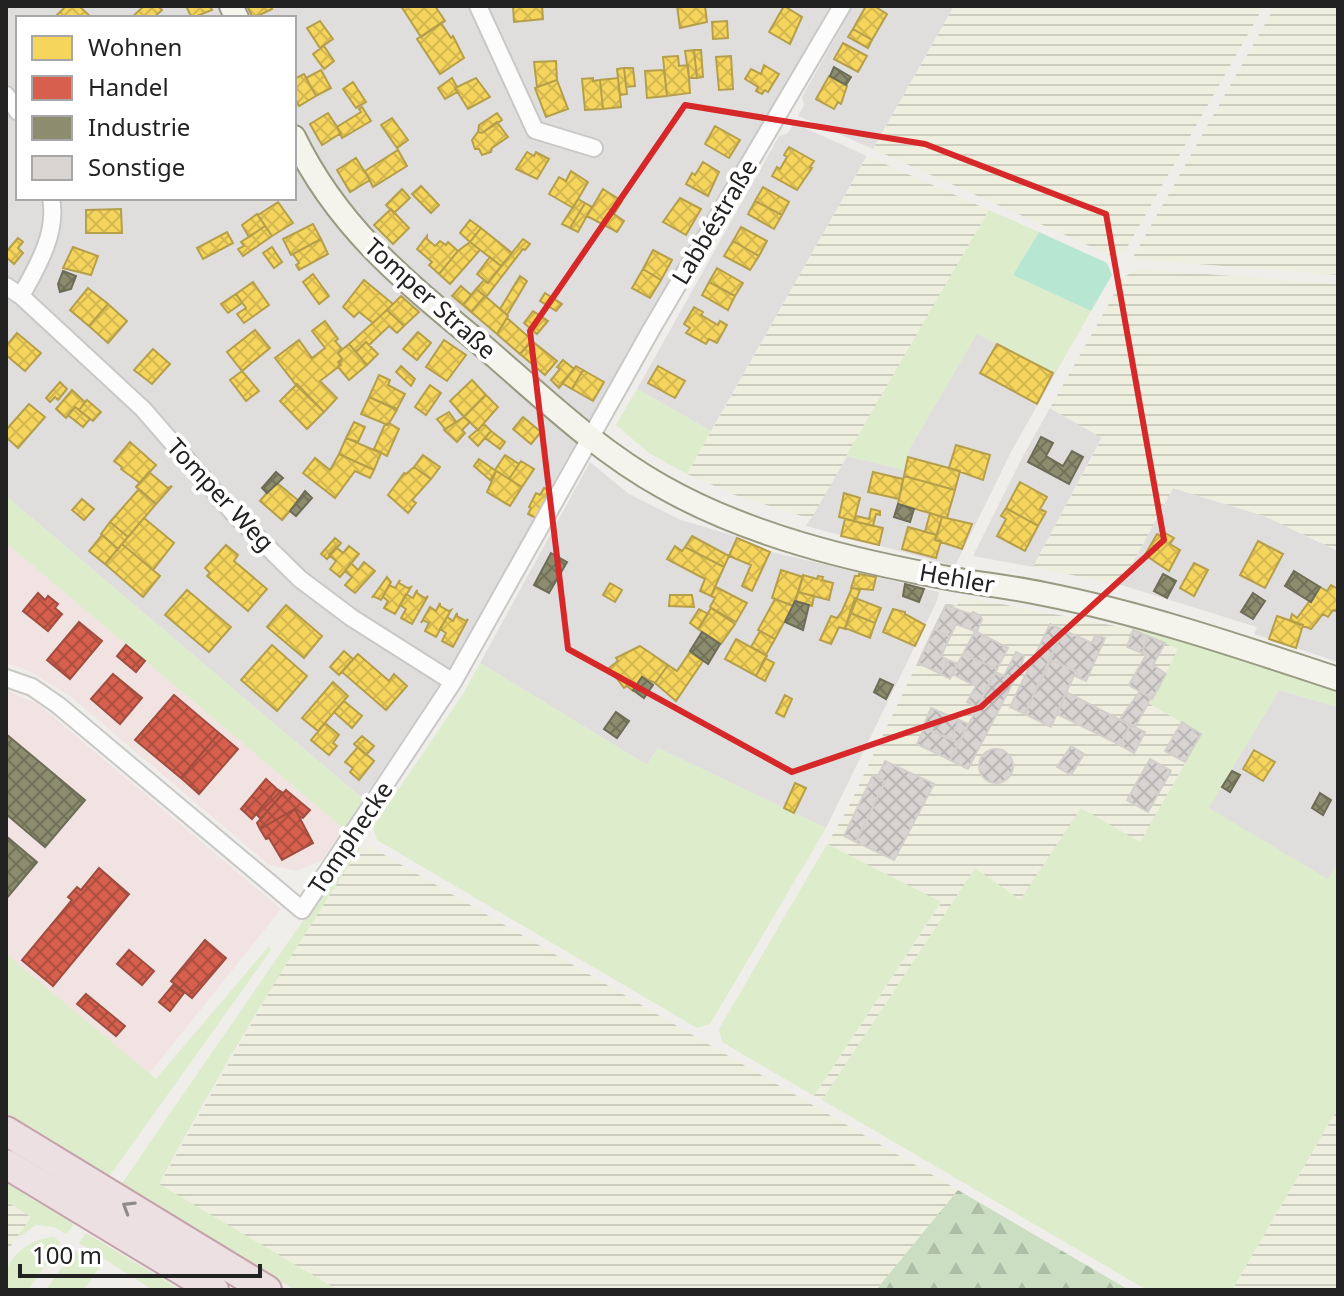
<svg xmlns="http://www.w3.org/2000/svg" width="1344" height="1296" viewBox="0 0 1344 1296" font-family="'Noto Sans',sans-serif">
<style>
.residential{fill:#dfdedc;fill-rule:evenodd}
.commercial{fill:#f1e3e1}
.farmland{fill:url(#farmland-rules)}
.grass{fill:#ddeccb}
.forest{fill:url(#forest-firs)}
.pitch{fill:#b7e6d2}
.homes{fill:url(#homes-cross-hatch);stroke:#b69f4b;stroke-width:2}
.shops{fill:url(#shops-cross-hatch);stroke:#a04d40;stroke-width:2}
.industry{fill:url(#industry-cross-hatch);stroke:#6c6c57;stroke-width:2}
.building{fill:url(#building-cross-hatch);stroke:#d3d0cc;stroke-width:2}
.lines{fill:none;stroke-linecap:round;stroke-linejoin:round}
.minor-casing{stroke:#c9c8c7;stroke-width:20}
.secondary-casing{stroke:#999a82;stroke-width:26}
.motorway-casing{stroke:#c5a2ac;stroke-width:32}
.minor{stroke:#fdfcfc;stroke-width:16}
.secondary{stroke:#f4f4ed;stroke-width:22}
.motorway{stroke:#ece0e2;stroke-width:28}
.oneway{stroke:#918a8c}
.marked{fill:none;stroke:#d62828;stroke-width:6;stroke-linejoin:round}
.labels{text-anchor:middle;stroke-width:8;stroke-linejoin:round;paint-order:stroke}
.street-label{font-size:24px;fill:#222;stroke:#fff}
</style>
<defs>
<pattern id="farmland-rules" width="6" height="5" patternUnits="userSpaceOnUse" patternTransform="scale(2)"><rect width="6" height="5" fill="#efefdf"/><path d="M0 2.5h6" fill="none" stroke="#cdcdbf"/></pattern>
<pattern id="forest-firs" width="22" height="20" patternUnits="userSpaceOnUse" patternTransform="scale(2)"><rect width="22" height="20" fill="#cbdec1"/><path d="M5 1l3.5 6h-7zM16 11l3.5 6h-7z" fill="#aebea6"/></pattern>
<pattern id="homes-cross-hatch" width="8" height="8" patternUnits="userSpaceOnUse" patternTransform="scale(2)"><rect width="8" height="8" fill="#f6d55c"/><path d="M0 0l8 8M0 8l8-8" fill="none" stroke="#d3b750"/></pattern>
<pattern id="shops-cross-hatch" width="8" height="8" patternUnits="userSpaceOnUse" patternTransform="scale(2)"><rect width="8" height="8" fill="#d6604d"/><path d="M0 0l8 8M0 8l8-8" fill="none" stroke="#ad4f40"/></pattern>
<pattern id="industry-cross-hatch" width="8" height="8" patternUnits="userSpaceOnUse" patternTransform="scale(2)"><rect width="8" height="8" fill="#8c8c6e"/><path d="M0 0l8 8M0 8l8-8" fill="none" stroke="#72725a"/></pattern>
<pattern id="building-cross-hatch" width="8" height="8" patternUnits="userSpaceOnUse" patternTransform="scale(2)"><rect width="8" height="8" fill="#d7d4d2"/><path d="M0 0l8 8M0 8l8-8" fill="none" stroke="#b8b6b4"/></pattern>
</defs>
<rect width="100%" height="100%" fill="#f0eeeb"/>
<path class="residential" d="M6 6H830L601 412 567 458 463 649 363 799 6 496ZM18 18H294V198H18Z
M853 6H954L873 149 798 116 804 105 802 97Z
M794 123 867 156 711 431 637 389 779 136 788 133Z
M977 333 1055 374 1012 450 955 566 806 526 846 456 905 470 910 448Z
M1050 408 1102 437 1033 567 973 556 1023 456Z
M590 462 629 494 681 520 735 536 772 552 939 592 936 603 826 828 658 748 647 765 480 663Z
M1173 488 1264 516 1338 551V662L1254 634 1257 627 1121 585Z
M1279 690 1338 707V863L1328 880 1208 808Z"/>
<path class="commercial" d="M6 543 344 829 322 860 297 871 269 865 71 697 29 671 6 663Z
M6 690 38 704 281 909 149 1074 6 954Z"/>
<path class="farmland" d="M954 6H1264L1125 251 1112 256 873 149Z
M1275 6H1338V275L1132 259Z
M867 156 989 210 811 519 735 495 687 474Z
M1138 269 1338 284V551L1264 516 1173 488 1121 585 1033 567 1102 438 1050 408 1124 277Z
M960 596 1132 629 1179 649 1150 704 1202 734 1140 843 1020 900 975 869 822 1100 814 1096 941 903 827 844 847 810 946 603 957 606Z
M371 847 958 1190 876 1290H338L159 1185 293 951 360 848Z
M1338 1108V1290H1232Z
M6 1201 31 1217 6 1253Z"/>
<path class="grass" d="M989 210 1039 232 1013 275 1091 311 1055 374 977 334 910 448 905 470 846 456Z
M637 389 711 431 687 474 649 453 616 425Z
M6 496 363 799 344 829 6 543Z
M1138 628 1338 685V707L1279 690 1209 808 1328 879 1338 863V1108L1232 1290H1147L822 1100 975 868 1020 900 1081 808 1140 842 1202 734 1150 704 1178 649 1132 629Z
M480 663 647 765 658 748 826 828 710 1024 697 1028 377 840 373 827 463 694Z
M827 844 941 902 814 1096 722 1042 719 1029Z
M353 848H360C289 958 220 1069 159 1184L338 1290H295L120 1186Z
M269 946 271 950 108 1178 6 1114V954L156 1079Z
M6 1182 74 1224 66 1234 54 1227 36 1225 16 1239 31 1217 6 1201Z
M86 1233 181 1290H153L79 1243Z
M54 1237 61 1243 28 1290H6C6 1284 5 1275 7 1270 14 1250 35 1238 54 1237Z
M74 1250 99 1268 84 1290H46Z"/>
<path class="forest" d="M958 1190 1129 1290H876Z"/>
<path class="pitch" d="M1039 232 1107 263 1112 275 1091 311 1013 275Z"/>
<path class="homes" d="M66 6H79L92 18H54Z
M144 6H158L162 10 153 18H131Z
M186 6H210L212 10 192 18Z
M247 6H270L272 9 253 18Z
M401 6H435L445 21 421 37Z
M513 6H542L543 19 514 22Z
M677 6H705L707 22 680 28Z
M784 6 802 17 790 44 769 32Z
M866 6H874L887 14 872 40 853 29Z
M320 21 333 39 320 48 307 28Z
M727 21 728 38 713 39 712 22Z
M441 23 451 38 453 36 464 58 440 74 417 39Z
M853 29 872 40 868 48 848 37Z
M843 43 867 56 858 72 834 59Z
M324 46 334 61 324 69 313 54Z
M694 50H701L703 77 697 78Z
M694 50 697 78H689L685 51Z
M678 56 679 66 688 65 690 93 667 96 663 57Z
M731 56 733 89 719 90 716 57Z
M556 61 557 80 537 87 534 62Z
M764 65 779 74 768 92 765 90 762 94 756 91 758 87 745 79 751 69 761 74Z
M624 68H633L635 86 626 87Z
M624 68 627 94 620 95 617 69Z
M321 70 331 88 316 96 306 78Z
M664 70 667 96 647 98 645 71Z
M304 74 316 96 299 106 294 97V79Z
M829 76 847 86 841 104 838 102 834 109 816 99Z
M452 78 457 87 455 88 457 92 445 99 438 88Z
M476 78 490 97 468 109 455 88Z
M593 78V81L600 80 603 109 585 110 582 79Z
M618 78 621 107 603 109 600 80Z
M557 80 568 109 546 117 535 88Z
M353 82 366 102 356 108 343 89Z
M362 107 371 121 342 138 337 127 361 112 359 109Z
M328 113 341 133 322 145 310 124Z
M497 113 502 120 482 133 478 132 479 125Z
M392 118 408 140 397 148 381 125Z
M497 122 508 137 492 148 491 152 482 155 479 149H475L472 140 478 132 482 133Z
M715 126 740 140 729 158 705 144Z
M789 147 814 161 810 167 812 168 797 190 772 176 777 167 780 169 787 157 784 155Z
M398 150 407 166 373 187 365 171Z
M527 152 534 156 536 152 549 159 537 179 516 169Z
M356 158 370 180 350 192 337 170Z
M703 162 719 172 708 196 686 184 692 173 695 175Z
M571 171 588 182 573 208 549 194 559 177 566 181Z
M421 186 439 205 431 213 412 194Z
M763 187 789 202 782 215 755 201Z
M402 189 410 198 394 213 386 205Z
M603 189 622 201 614 214 624 221 617 232 587 216Z
M680 198 701 209 686 235 663 222Z
M578 199 585 203 570 228 562 224Z
M755 201 782 215 774 229 748 214Z
M278 202 293 223 272 236 258 215Z
M585 203 592 207 578 232 570 228Z
M121 209 122 233H86V210Z
M391 209 409 228 393 244 374 225Z
M257 214 265 226 249 237 242 225Z
M470 220 481 228 470 242 460 233Z
M313 224 321 239 291 255 283 239Z
M265 226 272 236 243 256 238 249 244 246 241 242Z
M741 227 767 241 759 256 733 241Z
M481 228 512 253 501 266 470 242Z
M227 232 233 243 203 259 197 248Z
M427 236V239L435 246 440 241 446 245 448 242 458 251 439 274 429 265 432 262 417 249Z
M18 238 23 242 18 248 23 253 14 264 6 257V252Z
M321 239 328 254 299 270 296 265 299 263 293 254Z
M523 239 530 244 525 250 523 249 486 297 476 289 484 280 488 283Z
M733 241 759 256 750 270 724 256Z
M470 242 480 250 450 284 439 274 458 251Z
M73 247 98 256 91 275 63 268Z
M272 247 282 262 274 268 263 253Z
M653 250 672 260 661 280 643 269Z
M490 257 501 266 488 283 477 274Z
M717 268 743 283 735 296 709 282Z
M643 269 661 280 650 298 632 288Z
M313 274 329 296 319 304 303 282Z
M520 276 527 281 507 315 500 309Z
M364 280 393 304 373 323 359 312 354 317 343 307Z
M253 282 269 305 244 323 237 314 246 308 236 294Z
M709 282 735 296 728 310 702 295Z
M461 286 471 295 463 305 452 296Z
M88 288 108 304 89 326 70 310Z
M476 289 485 296 471 312 463 305Z
M545 293 562 304 556 311 540 301Z
M236 294 242 303 228 313 221 304Z
M401 296 419 312 404 326 387 310Z
M485 296 508 316 497 334 471 312Z
M108 304 127 321 108 343 89 326Z
M694 307 703 312 701 315 718 325 720 321 727 325 717 343 709 339 706 344 686 333 690 328 684 324Z
M387 310 404 326 397 333 389 326 369 345 366 342 356 352 349 344Z
M533 311 548 321 537 334 524 323Z
M507 318 532 340 520 354 497 334Z
M325 321 338 339 335 341 342 349 338 353 342 359 338 362 341 365 320 381 337 398 324 412 296 385 275 358 299 340 312 358 325 348 312 331Z
M255 330 270 348 242 371 227 352Z
M418 332 431 343 417 360 403 349Z
M17 333 41 353 25 371 6 355V346Z
M444 340 466 355 447 381 426 367Z
M532 341 557 361 545 375 520 354Z
M366 342 378 354 367 365 356 352Z
M349 344 367 365 349 380 338 367 342 359 338 353Z
M997 344 1053 373 1037 404 980 373Z
M153 349 170 364 152 384 134 370Z
M563 360 574 369 559 388 551 380 560 369 557 367Z
M401 366 415 379 411 386 396 372Z
M576 366 583 370 572 389 562 383Z
M658 366 685 381 675 398 648 383Z
M583 370 604 382 593 401 572 389Z
M242 371 259 391 246 401 230 380Z
M379 375 390 380 388 385 405 394 397 409 369 397Z
M472 380 486 395 464 417 450 401Z
M60 382 67 389 58 400 55 397 50 402 46 398Z
M297 384 324 412 307 429 280 401Z
M430 385 441 393 426 415 415 407Z
M72 390 85 402 79 410 75 407 66 418 56 409Z
M486 395 498 407 478 430 464 417Z
M369 397 397 410 388 425 361 414Z
M87 400 101 412 93 421 79 410Z
M29 404 45 417 18 448 6 437V430Z
M75 407 90 419 83 427 68 415Z
M449 412 456 422 445 429 437 419Z
M464 417 470 422 462 430 465 433 457 442 444 430Z
M523 417 541 432 531 444 513 429Z
M354 422 365 427 358 442 346 438Z
M389 423 399 429 387 456 374 449 385 424Z
M484 424 491 431 478 446 469 437Z
M491 431 505 442 500 449 485 438Z
M346 438 381 453 374 470 339 454Z
M130 442 156 465 140 483 121 469 122 467 114 461Z
M956 445 990 455 983 480 949 468Z
M339 454 374 470 370 478 355 471 335 498 303 473 315 458 330 470Z
M423 455 440 467 431 479 414 467Z
M505 455 519 464 509 479 495 470Z
M908 457 960 471 955 490 904 476Z
M479 459 496 471 490 480 474 466Z
M521 461 534 469 522 487 509 479Z
M414 467 431 479 412 500 416 503 408 513 388 495 404 473 406 474Z
M496 471 522 487 510 506 487 492Z
M149 472 168 488 172 486 156 504 136 487Z
M873 472 903 479 899 499 868 492Z
M904 476 955 490 947 518 898 504Z
M276 482 299 501 282 520 260 501Z
M1020 482 1047 497 1040 509 1046 512 1038 526 1006 508Z
M544 488 550 491 536 518 528 514 531 508 529 507 536 493 540 495Z
M139 489 156 504 128 537 110 522Z
M844 493 860 498 854 521 839 517Z
M82 499 94 509 84 520 72 510Z
M1006 508 1038 526 1025 551 997 536 1006 519 1001 516Z
M871 509 880 511V515L876 514 873 526 854 521 856 516 869 519Z
M930 513 942 517 937 535 925 532Z
M942 517 972 524 962 549 935 540Z
M144 518 174 543 153 570 122 544Z
M845 519 883 528 879 545 841 536Z
M110 522 128 537 118 549 101 534Z
M908 527 937 535 935 540 941 541 936 558 902 549Z
M1165 533 1174 538 1170 544 1180 550 1169 571 1145 555 1157 534 1163 537Z
M102 535 118 549 105 564 89 551Z
M692 536 729 556 724 567 685 547Z
M335 538 341 543 327 559 321 554Z
M737 538 770 552 752 591 742 586 751 565 729 556Z
M1258 541 1283 554 1265 588 1240 575Z
M122 544 160 576 143 597 105 564Z
M226 545 238 555 234 561 267 589 248 611 207 576 210 573 205 568Z
M349 546 359 554 340 577 330 569 336 561 329 555 336 547 343 553Z
M675 546 682 551 685 547 724 567 711 596 700 591 705 579 667 559Z
M364 562 375 571 355 593 345 585 352 577 345 571 351 563 358 570Z
M1194 563 1208 570 1194 596 1180 588Z
M781 570 803 577 794 606 772 598Z
M859 574 876 577 873 590 851 588 855 576H859Z
M803 575 817 579 818 576 823 577 822 580 833 583 829 600 798 592Z
M387 577 391 582 381 600 373 596 372 598Z
M400 580 399 583 408 588 411 587 395 614 384 608 388 601 383 597 389 585 395 588Z
M610 583 622 590 615 602 603 595Z
M1331 585 1338 589V607L1335 611 1333 610 1328 617 1323 614 1311 629 1290 621 1292 614 1297 618 1320 587 1327 591Z
M716 587 747 603 736 622 710 607 715 598 711 596Z
M852 588 860 590 845 629 839 627 831 644 820 640 831 616 837 618 842 611Z
M187 590 231 627 209 652 165 615Z
M417 590V593L425 598 428 596 412 624 401 618 406 609 400 605 406 594 413 598Z
M798 592 814 596 812 606 795 601Z
M670 595H692L694 607 669 606Z
M855 598 881 608 875 623 850 613Z
M775 599 793 606 775 639 758 630Z
M440 603V606L449 611 451 610 436 637 425 631 429 623 423 620 421 623 430 607 436 611Z
M286 605 322 636 304 658 267 627Z
M711 608 735 624 721 644 698 629Z
M699 609 708 614 698 629 690 623Z
M893 609 905 612V614L925 625 915 646 883 632Z
M457 613V616L466 621 468 619 453 647 442 641 446 633 440 629 447 617 453 621Z
M850 613 875 623 870 638 845 628Z
M1277 616 1303 625 1296 648 1269 639Z
M760 631 775 639 766 655 751 647Z
M736 639 767 656 756 676 725 659Z
M272 645 307 676 277 711 241 680Z
M640 646 668 665 655 683 642 677 633 691 627 686 624 688 609 668 618 661 616 658Z
M344 651 353 659 339 675 330 667Z
M690 652 703 661 676 701 655 683 668 665 677 671Z
M358 654 389 681 394 674 407 686 386 710 342 672Z
M765 658 774 663 765 681 756 676Z
M333 682 348 696 318 731 302 718Z
M785 695 792 699 784 717 776 713Z
M344 701 362 716 352 728 334 712Z
M325 723 339 735 333 743 337 746 329 755 311 740Z
M362 736 374 746 366 755 354 744Z
M358 747 374 761 359 780 350 772 353 768 345 762Z
M1254 750 1275 762 1263 781 1243 769Z
M795 783 806 788 794 813 784 808Z"/>
<path class="shops" d="M38 593 45 600 48 596 58 604 55 608 62 614 48 631 23 611Z
M79 622 102 641 70 679 47 660Z
M126 645 145 661 136 672 117 656Z
M113 674 142 698 120 724 91 699Z
M174 695 219 733 181 778 135 740Z
M219 733 238 749 199 794 181 778Z
M266 779 277 789 252 819 241 809Z
M277 789 283 793 261 819 256 814Z
M286 790 310 810 303 818 299 817 295 809 260 829 257 823Z
M295 809 313 843 282 860 269 838 266 839 260 829Z
M99 868 129 894 53 986 22 960 72 900 68 897 77 887 81 890Z
M205 940 226 958 192 998 171 981Z
M129 950 154 971 142 985 117 964Z
M173 985 184 993 170 1011 159 1002Z
M86 994 125 1026 116 1036 77 1004Z"/>
<path class="industry" d="M834 67 851 77 846 85 830 76Z
M63 271 76 276 71 289 60 292 58 284Z
M1041 437 1053 443 1046 456 1063 466 1072 451 1083 457 1069 484 1028 462Z
M276 472 283 478 267 493 262 488Z
M305 491 312 498 296 516 290 511Z
M898 504 914 509 910 522 894 517Z
M551 553 567 562 549 593 534 585Z
M1294 571 1320 587 1311 602 1285 586Z
M1163 574 1176 581 1167 598 1154 591Z
M905 584 924 589 919 602 903 596Z
M1253 593 1265 601 1253 619 1241 612Z
M795 601 809 605 803 630 785 622Z
M702 632 720 644 708 664 690 651Z
M642 677 653 685 644 698 633 690Z
M880 679 893 685 886 699 874 692Z
M616 712 629 721 617 738 604 729Z
M6 734 85 800 45 847 6 814Z
M1232 771 1240 775 1230 792 1222 787Z
M1320 793 1331 800 1323 815 1312 808Z
M6 836 37 862 6 899Z"/>
<path class="building" d="M946 605 970 614 973 612 979 615 982 619 977 632 956 624 950 637 934 629Z
M1050 624 1063 630 1025 714 1010 707Z
M934 629 950 637 941 656 948 660 941 674 918 663Z
M1063 630 1092 643 1095 636 1105 638 1086 681 1075 676 1077 672 1050 660Z
M1133 630 1148 636 1142 653 1127 647Z
M975 631 1008 648 997 669 963 654Z
M1148 636 1165 643 1153 665 1166 674 1152 699 1129 685 1146 655 1142 653Z
M1016 652 1024 656 1021 667 968 769 950 760 996 672 1004 676Z
M963 654 997 669 977 707 967 702 976 686 952 674Z
M948 660 958 664 950 679 941 674Z
M1050 660 1076 671 1051 727 1025 714Z
M1140 691 1151 698 1135 727 1120 719Z
M1066 692 1130 725 1120 745 1057 714Z
M931 708 959 720 951 739 923 727Z
M959 720 968 724 959 743 951 739Z
M1182 722 1201 734 1185 762 1165 751Z
M1130 725 1145 732 1134 753 1120 745Z
M924 728 959 743 950 760 917 744Z
M1071 746 1084 754 1071 775 1057 767Z
M979 766a17 17 0 1 1 34 0a17 17 0 1 1-34 0Z
M1150 759 1171 771 1148 812 1127 800Z
M885 761 934 784 894 860 856 842 885 782 877 778Z
M873 775 885 782 856 842 844 836Z"/>
<g class="lines">
<defs>
<path id="minor" d="M478 6 535 130 594 148
M6 95 18 112
M6 286 21 296 143 409 235 515 300 579 352 618 453 682
M21 296C37 267 58 233 51 198
M6 678 32 687 58 705 302 910 453 682 651 330 842 6"/>
<path id="secondary" d="M231 6 237 18
M294 137C337 226 401 278 476 340 536 391 593 448 663 487 750 536 851 560 948 578 980 584 1012 587 1044 594 1145 614 1241 647 1338 679"/>
<path id="motorway" d="M6 1131 267 1290
M6 1164 214 1290"/>
</defs>
<use href="#minor" class="minor-casing"/>
<use href="#secondary" class="secondary-casing"/>
<use href="#motorway" class="motorway-casing"/>
<use href="#minor" class="minor"/>
<use href="#secondary" class="secondary"/>
<use href="#motorway" class="motorway"/>
</g>
<defs><path id="oneway-chevron" d="M-2-3.5L2.5 0L-2 3.5" fill="none" stroke-width="1.6" stroke-linecap="round" stroke-linejoin="round" transform="scale(2)"/></defs>
<use class="oneway" href="#oneway-chevron" transform="translate(128 1207) rotate(-148)"/>
<path class="marked" d="M685 105 925 144 1106 214 1164 540 981 707 792 772 568 649 530 331Z"/>
<g class="labels">
<g class="street-label">
<text transform="translate(715 222) rotate(-59)" y="8">Labbéstraße</text>
<text transform="translate(430 299) rotate(42)" y="8">Tomper Straße</text>
<text transform="translate(220 495) rotate(47)" y="8">Tomper Weg</text>
<text transform="translate(957 579) rotate(10)" y="8">Hehler</text>
<text transform="translate(351 838) rotate(-56)" y="8">Tomphecke</text>
</g>
</g>
<rect width="1344" height="1296" fill="none" stroke="#222222" stroke-width="16"/>
<rect x="16" y="16" width="280" height="184" fill="#ffffff" stroke="#a7a7a7" stroke-width="2"/>
<rect x="32" y="36" width="40" height="24" fill="#f6d55c" stroke="#a7a7a7" stroke-width="2"/>
<text x="88" y="56" font-size="24" fill="#222222">Wohnen</text>
<rect x="32" y="76" width="40" height="24" fill="#d6604d" stroke="#a7a7a7" stroke-width="2"/>
<text x="88" y="96" font-size="24" fill="#222222">Handel</text>
<rect x="32" y="116" width="40" height="24" fill="#8c8c6e" stroke="#a7a7a7" stroke-width="2"/>
<text x="88" y="136" font-size="24" fill="#222222">Industrie</text>
<rect x="32" y="156" width="40" height="24" fill="#d7d4d2" stroke="#a7a7a7" stroke-width="2"/>
<text x="88" y="176" font-size="24" fill="#222222">Sonstige</text>
<path d="M20 1264v12h240v-12" fill="none" stroke="#222222" stroke-width="4"/>
<text x="32" y="1264" font-size="24" fill="#222222" stroke="#ffffff" stroke-width="6" paint-order="stroke">100 m</text>
</svg>
